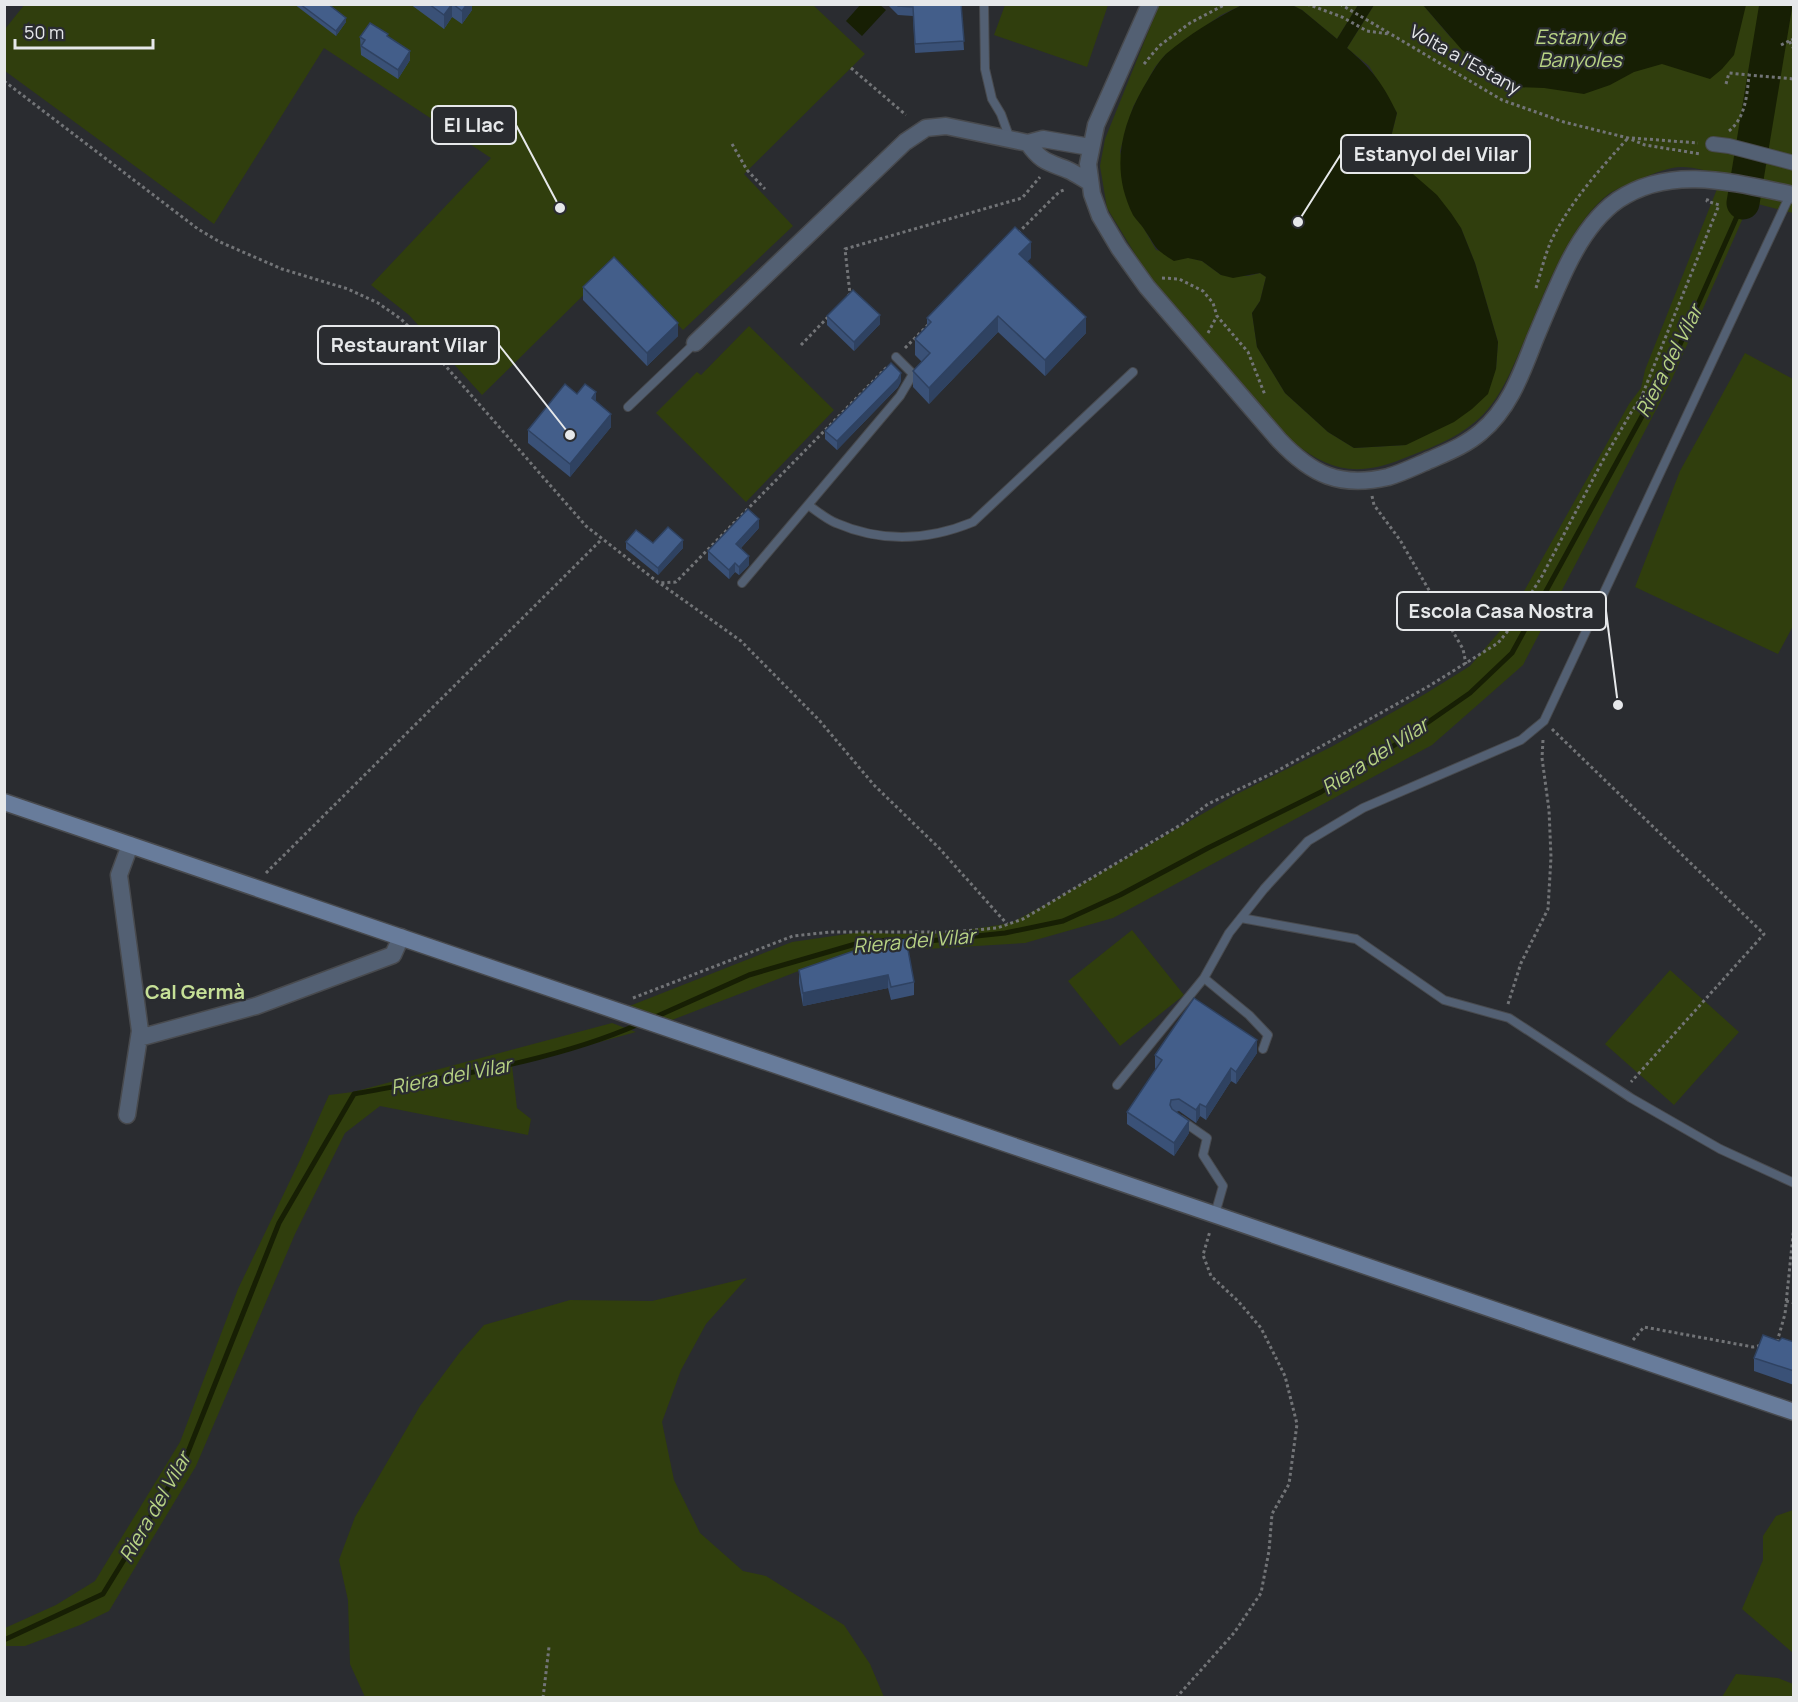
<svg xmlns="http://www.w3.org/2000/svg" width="1798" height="1702" viewBox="0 0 1798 1702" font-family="Manrope,sans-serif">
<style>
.green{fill:#303e0d}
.water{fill:#171f04}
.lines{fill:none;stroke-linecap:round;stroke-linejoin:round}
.stream{stroke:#171f04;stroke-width:5}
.river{stroke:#171f04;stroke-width:33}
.service-casing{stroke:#484a4e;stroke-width:10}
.pedestrian-casing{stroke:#484a4e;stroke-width:16}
.minor-casing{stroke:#484a4e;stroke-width:19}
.secondary-casing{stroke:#484a4e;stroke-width:19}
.path{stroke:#727477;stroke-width:3;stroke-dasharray:3 3;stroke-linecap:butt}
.service{stroke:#536073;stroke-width:8}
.pedestrian{stroke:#536073;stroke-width:14}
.minor{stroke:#536073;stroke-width:16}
.secondary{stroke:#687c9b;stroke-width:16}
.wall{fill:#3a5177}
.shaded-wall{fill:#2f4261}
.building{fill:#435e8a;stroke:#2f4261;stroke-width:1.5}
.labels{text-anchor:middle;stroke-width:4.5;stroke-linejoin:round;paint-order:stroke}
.street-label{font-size:18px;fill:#e6e8ea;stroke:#2a2c30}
.water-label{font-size:20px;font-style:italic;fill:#b8d384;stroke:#2a2c30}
.neighbourhood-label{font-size:20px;font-weight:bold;fill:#c6e097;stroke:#2a2c30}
.leader{fill:none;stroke:#e6e8ea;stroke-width:2}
.callout-dot{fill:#e6e8ea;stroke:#2a2c30;stroke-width:2}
.callout{fill:#2a2c30;stroke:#e6e8ea;stroke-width:2}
.callout-label{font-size:20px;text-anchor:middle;font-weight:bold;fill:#e6e8ea}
</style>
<rect width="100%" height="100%" fill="#2a2c30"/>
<path class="green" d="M25 4 813 5 865 54 744 174 793 226 683 330 617 262 482 395 409 315 371 285 491 158 324 48 214 224 5 71V29Z
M1005 5V4L1108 5 1087 67 994 35Z
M1159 5H1242L1221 15 1165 55 1155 67 1133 107 1120 151 1134 216 1143 227 1156 250 1202 261 1221 275 1248 276 1260 273 1266 277 1260 301 1252 313 1257 347 1285 393 1328 432 1354 448 1406 445 1496 369 1498 342 1475 263 1461 228 1398 161 1390 141 1397 113 1369 66 1347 48 1374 5H1423L1451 38 1713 5H1793V213L1750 202 1672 379 1523 665 1432 745 1113 918 1025 943 926 949 899 946 862 949 796 972 672 1020 627 1007 792 942 861 932 898 934 948 933 1011 923 1052 901 1235 795 1331 747 1425 694 1470 666 1505 625 1629 404 1641 388 1645 370 1723 174C1710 172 1695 167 1682 167 1669 167 1655 173 1643 178 1632 182 1620 187 1610 193 1568 224 1544 295 1524 341 1512 369 1499 403 1475 422 1454 440 1427 449 1402 459 1357 477 1329 471 1293 442L1146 272 1107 208 1100 166 1105 139Z
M1292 5H1358L1337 39 1302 10Z
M749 326 834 410 746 502 656 413 697 372 701 375Z
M1745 353 1793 379V626L1778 654 1635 587 1680 471Z
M1132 930 1184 995 1120 1046 1068 981Z
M1670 970 1739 1032 1674 1105 1605 1044Z
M612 1023 636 1032 512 1066 517 1108 531 1119 528 1135 380 1106 345 1133 295 1234 196 1466 109 1611 80 1625 25 1646H5V1628L56 1605 95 1581 180 1442 238 1289 300 1160 329 1095 353 1092Z
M747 1278 706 1324 681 1370 662 1422 674 1480 700 1533 743 1571 766 1576 844 1625 870 1664 884 1697H365L350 1664 348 1600 339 1560 355 1517 420 1406 460 1352 484 1325 570 1300 652 1301Z
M1793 1510H1794L1793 1653 1742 1609 1763 1560V1536L1776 1516Z
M1736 1674 1778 1678 1793 1684V1697H1722Z"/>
<path class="water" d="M861 4 880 5 886 10 862 36 846 21Z
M1242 5H1292L1302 10 1337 39 1358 5H1374L1347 48C1372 69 1383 84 1397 113L1390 141 1398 161 1437 195 1451 213 1461 228 1475 263 1498 342 1496 369 1488 394 1472 409 1454 422 1406 445 1354 448 1328 432 1285 393 1257 347 1252 313 1260 301 1266 277 1260 273 1233 278 1221 275 1202 261 1188 258 1174 261C1153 248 1157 248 1144 229 1141 224 1136 220 1133 215 1111 171 1120 129 1143 88 1150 77 1156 64 1166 54 1188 35 1216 18 1242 5Z
M1423 5H1746L1734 55 1722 69 1710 79 1662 64 1634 72 1610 85 1584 94 1544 88 1514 87 1462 50Z"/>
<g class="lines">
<path class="stream" d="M653 1018 749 975 859 943 888 940 919 942 1005 933 1063 921 1120 895 1208 848 1321 792 1401 741 1470 693 1512 653 1674 358 1743 203
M4 1640 103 1594 184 1462 279 1223 354 1094C450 1076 550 1063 639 1024"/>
<path class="river" d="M1743 203 1776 4"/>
<defs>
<path id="service" d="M984 4 985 69 992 99 1001 114 1010 139
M628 407 695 343
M808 505C817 511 826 519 836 523 882 543 927 541 973 522L1133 372
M742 583 900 396 913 374 896 357
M1241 918 1356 939 1444 1000 1509 1018 1631 1098 1720 1149 1794 1183
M1204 978 1249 1015 1268 1035 1263 1049
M1117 1085 1204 978 1229 933 1264 889 1308 841 1363 808 1521 740 1544 721 1790 195
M1181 1120 1207 1138 1203 1155 1223 1186 1215 1214"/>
<path id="pedestrian" d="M1713 144 1729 146 1794 163"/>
<path id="minor" d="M1150 4 1096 125 1088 164 1092 194 1100 216 1119 248 1147 287 1279 440C1312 475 1340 488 1388 477 1402 473 1416 466 1430 460 1448 452 1466 445 1481 432 1510 408 1522 372 1535 339 1545 315 1555 291 1566 268 1578 243 1595 216 1618 200 1671 164 1736 183 1794 195
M1028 143C1041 162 1048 162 1068 170 1075 173 1082 178 1089 182
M695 343 905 142 926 128 946 126 1028 143 1043 139 1090 147
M139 1038 256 1006 393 955 401 937
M127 1115 140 1031 119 875 130 845"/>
<path id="secondary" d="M4 802 1794 1412"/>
</defs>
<use href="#service" class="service-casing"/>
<use href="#pedestrian" class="pedestrian-casing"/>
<use href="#minor" class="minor-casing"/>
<use href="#secondary" class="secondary-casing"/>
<path class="path" d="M1307 4 1342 17 1367 31 1389 34
M1340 4 1502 100 1564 122 1628 138 1645 145 1701 154
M1794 39 1789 41 1794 49
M1781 45 1789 41
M1144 64 1159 46 1190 23 1226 4
M851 68 906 115
M4 81 198 229 220 242 282 269 348 289 378 303 401 319 429 347 586 526 659 583 676 582 888 366
M1726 84 1729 73 1749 75
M1729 131C1746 117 1747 94 1749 75L1794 79
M1632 138 1698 143
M732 144 747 170 765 189
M1018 233 1059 192 1066 189
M1162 278 1179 279 1203 291 1213 303 1217 316 1248 352 1265 395
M1536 288C1541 272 1545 254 1552 239 1571 201 1600 169 1628 138
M848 296 850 294 845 249 1022 198 1040 177
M1208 333 1217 316
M801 345 829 316
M905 348 930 323
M1372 496 1374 505 1400 540 1463 649 1466 664
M661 584 741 641 819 720 874 785 939 848 1007 924
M1552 729 1764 934 1631 1082
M266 873 602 539
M633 998 793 936 831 932H952L997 928 1023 919 1182 824 1208 804 1277 771 1429 686 1498 643 1507 632 1542 576 1602 462 1632 411 1641 398 1719 205 1707 201 1709 196
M1508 1004 1521 963 1548 909 1551 857 1549 810 1542 758 1543 740
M1786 1301 1794 1303
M1633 1340 1644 1327 1753 1347 1762 1345
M1777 1342 1785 1314 1794 1225
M543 1698 549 1647
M1176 1698 1234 1633 1261 1593 1269 1551 1272 1514 1289 1484 1297 1424 1285 1376 1261 1328 1238 1301 1211 1276 1203 1255 1210 1231"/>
<use href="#service" class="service"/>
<use href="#pedestrian" class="pedestrian"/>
<use href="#minor" class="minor"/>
<use href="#secondary" class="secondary"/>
</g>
<path class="wall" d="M294 4H328L346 22 336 36Z
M410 4H472V10L462 24 452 17 444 29Z
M887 4H961L964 50 915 53 913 16 898 15Z
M388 36 410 60 398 79 361 55 360 37Z
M1031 258 1027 261 1086 333 1045 376 998 332 929 404 913 387V371L922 362 915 355V339L927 327V318Z
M583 287 678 336 647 366 583 300Z
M827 316 880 324 854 351 827 325Z
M901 381 898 387 837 450 825 439V431Z
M577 394 596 401 611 427 570 477 528 443V430Z
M759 528 741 548 749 565 739 575 735 572 729 579 708 560V551Z
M626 542 653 543 683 548 658 575 626 549Z
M868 946 914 982V995L891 1000 888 988 803 1006 799 983V970Z
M1257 1053 1236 1084 1231 1081 1206 1120 1200 1116 1196 1123 1179 1111 1176 1112 1189 1133 1174 1156 1127 1124V1112L1156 1069 1155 1068V1055Z
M1779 1341 1794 1342V1385L1754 1371V1358Z"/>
<path class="shaded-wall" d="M452 4V17L444 29V15Z
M467 4H472V10L462 24V11Z
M346 18V22L336 36V31Z
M410 51V60L398 79V70Z
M1031 242V258L1019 270V254Z
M880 315V324L854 351V342Z
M998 316V332L929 404V388Z
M1086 317V333L1045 376V360Z
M678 323V336L647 366V353Z
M901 373V381L898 387 837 450V441Z
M596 392V406L592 398Z
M611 414V427L570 477V464Z
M759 519V528L736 553V544Z
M683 540V548L658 575V568Z
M749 556V565L739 575V567Z
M735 563V572L729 579V570Z
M888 975V988L803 1006V993Z
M1257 1040V1053L1236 1084V1072Z
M1231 1068V1081L1206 1120V1107Z
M1200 1104V1116L1196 1123V1110Z
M1189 1121V1133L1174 1156V1143Z"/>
<path class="building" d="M300 4H328L346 18 336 31Z
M429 4H452L444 15Z
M453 4H467L462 11Z
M897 4H961L964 41 915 44 913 7 898 6Z
M370 23 388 34 387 36 410 51 398 70 361 46 365 40 360 37Z
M1015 227 1031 242 1019 254 1086 317 1045 360 998 316 929 388 913 371 930 353 915 339 931 322 927 318Z
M614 257 678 323 647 353 583 287Z
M853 290 880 315 854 342 827 316Z
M891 363 901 373 898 379 837 441 825 431Z
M565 384 577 394 585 384 596 392 592 398 611 414 570 464 528 430Z
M748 509 759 519 736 544 749 556 739 567 735 563 729 570 708 551Z
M668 527 683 540 658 568 626 542 636 530 653 543Z
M906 939 914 982 891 987 888 975 803 993 799 970 868 946Z
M1194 998 1257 1040 1236 1072 1231 1068 1206 1107 1200 1104 1196 1110 1179 1099 1171 1100 1170 1105 1172 1109 1189 1121 1174 1143 1127 1112 1162 1060 1155 1055Z
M1763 1335 1779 1341 1782 1338 1794 1342V1371L1754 1358Z"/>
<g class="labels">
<g class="street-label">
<text transform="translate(1465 60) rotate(29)" y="6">Volta a l'Estany</text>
</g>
<g class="water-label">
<text x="1580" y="44">Estany de<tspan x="1580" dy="23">Banyoles</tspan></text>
<text transform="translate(1669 361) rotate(-63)" y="7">Riera del Vilar</text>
<text transform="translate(1375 756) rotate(-33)" y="7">Riera del Vilar</text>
<text transform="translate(914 941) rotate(-5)" y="7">Riera del Vilar</text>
<text transform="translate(451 1076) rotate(-11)" y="7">Riera del Vilar</text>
<text transform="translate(155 1507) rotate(-60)" y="7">Riera del Vilar</text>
</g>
<g class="neighbourhood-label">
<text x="195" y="999">Cal Germà</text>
</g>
</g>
<path class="leader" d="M560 208L516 125M1298 222L1341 154M570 435L499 345M1618 705L1606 611"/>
<g class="callout-dot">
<circle cx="560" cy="208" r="6"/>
<circle cx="1298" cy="222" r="6"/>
<circle cx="570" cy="435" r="6"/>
<circle cx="1618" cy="705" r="6"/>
</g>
<g class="callout">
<rect x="432" y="106" width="84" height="38" rx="6"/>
<rect x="1341" y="135" width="189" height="38" rx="6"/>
<rect x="318" y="326" width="181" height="38" rx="6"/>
<rect x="1397" y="592" width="209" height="38" rx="6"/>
</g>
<g class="callout-label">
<text x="474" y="132">El Llac</text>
<text x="1436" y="161">Estanyol del Vilar</text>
<text x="409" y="352">Restaurant Vilar</text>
<text x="1501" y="618">Escola Casa Nostra</text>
</g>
<rect width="1798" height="1702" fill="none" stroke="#e6e8ea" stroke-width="12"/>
<path d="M15 39v9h138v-9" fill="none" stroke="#e6e8ea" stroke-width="3"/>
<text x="24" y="39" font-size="18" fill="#e6e8ea" stroke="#2a2c30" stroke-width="4.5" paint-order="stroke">50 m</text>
</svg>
